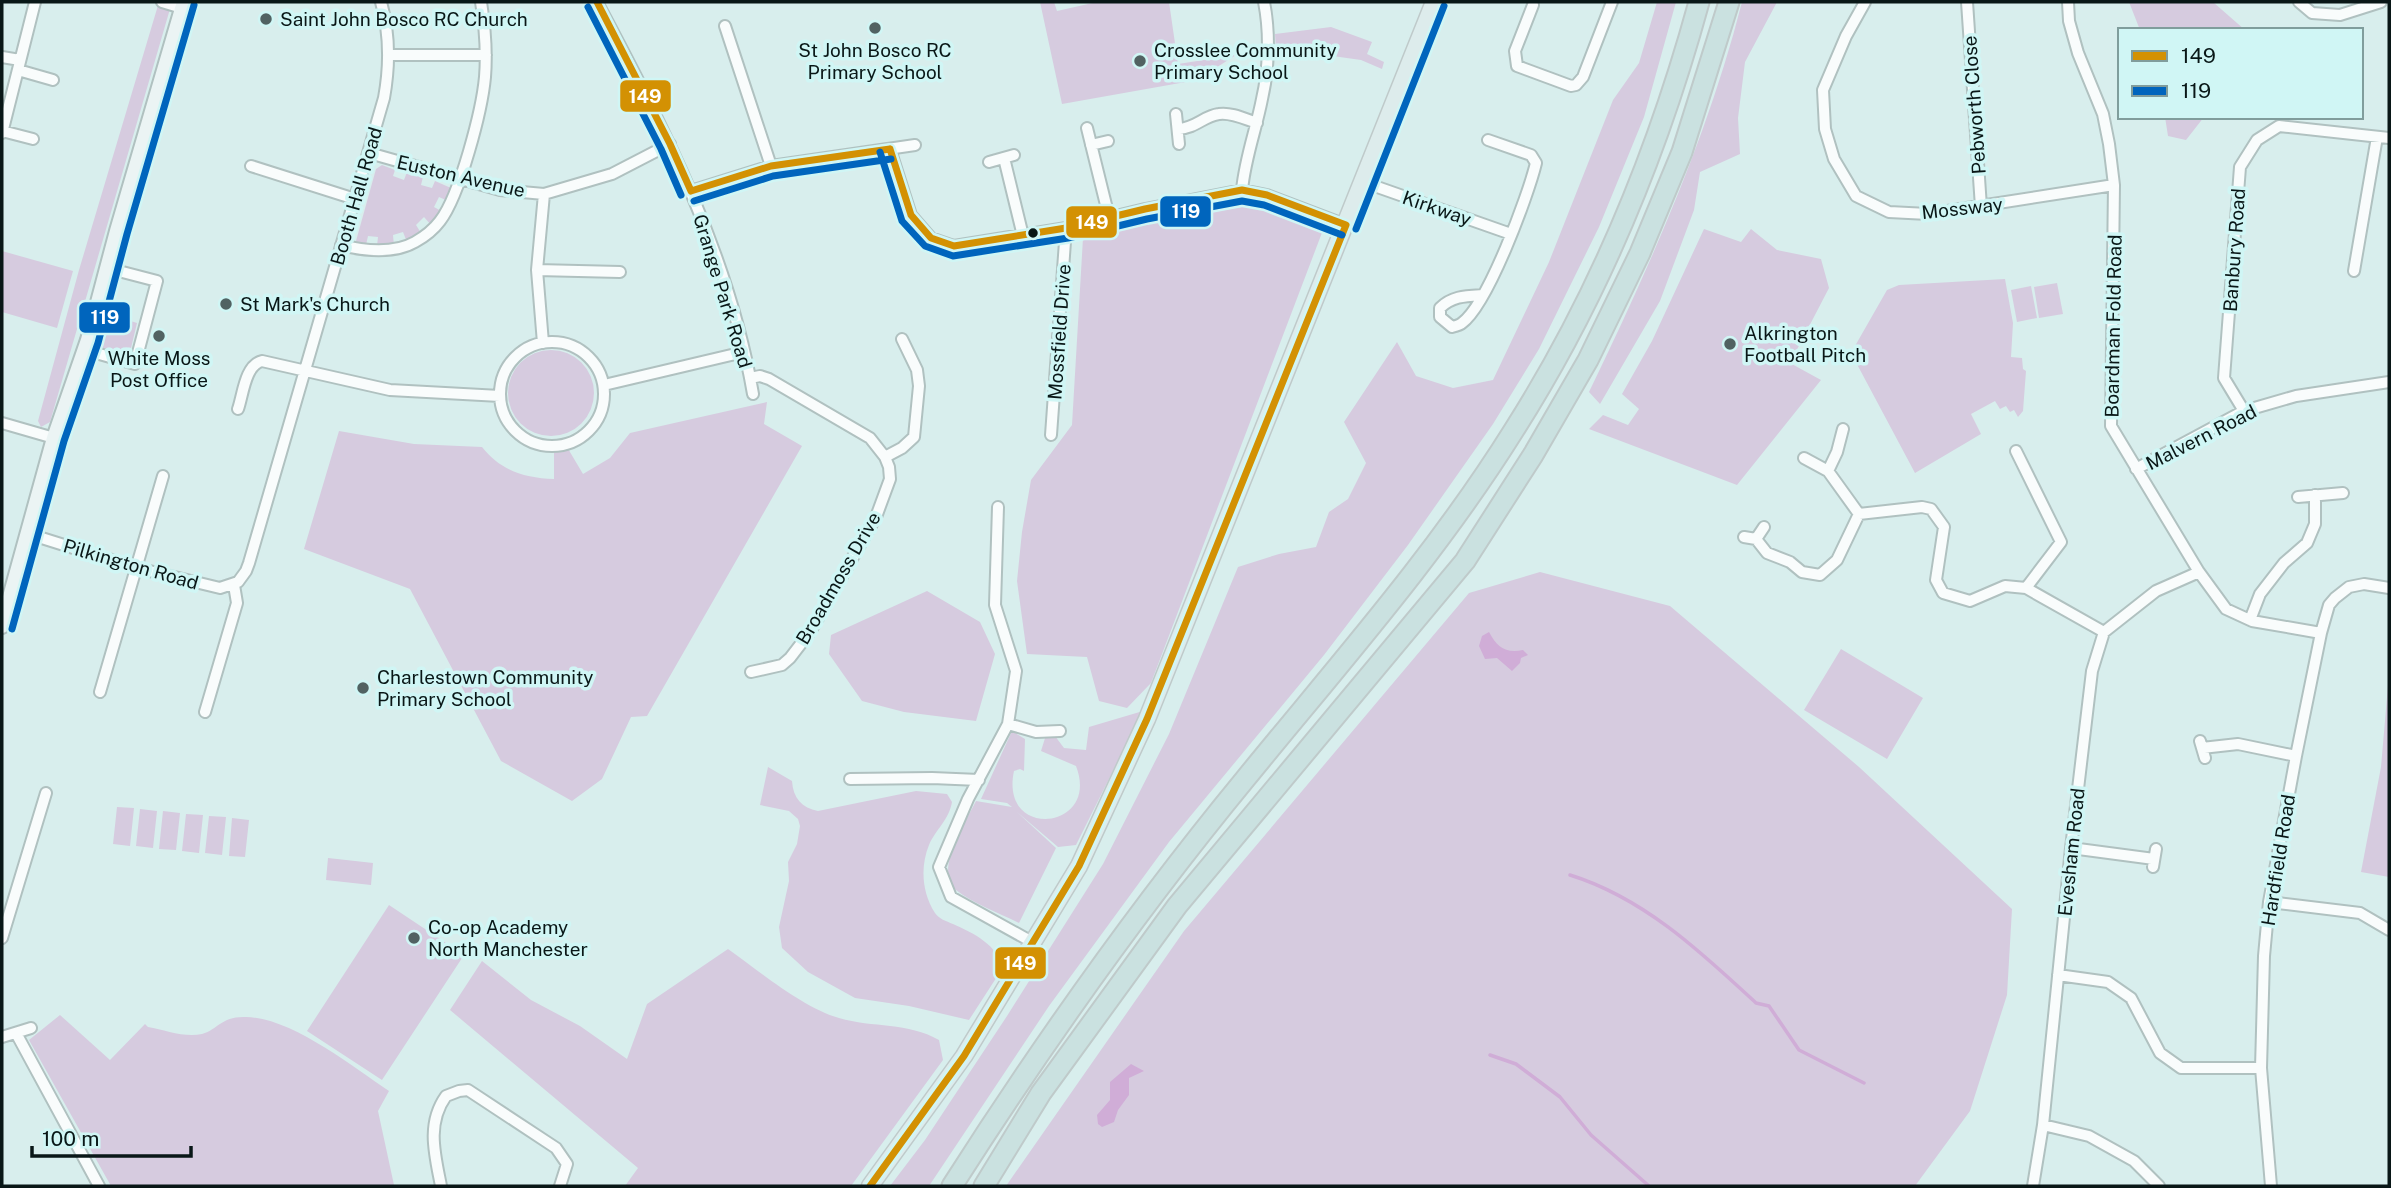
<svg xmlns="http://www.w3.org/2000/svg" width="2391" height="1188" viewBox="0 0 2391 1188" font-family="'Public Sans',sans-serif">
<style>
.green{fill:#d6cbdf}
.water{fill:#d0add7}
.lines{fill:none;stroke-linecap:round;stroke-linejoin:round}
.stream{stroke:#d0add7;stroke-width:3.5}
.street-casing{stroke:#b0c1c0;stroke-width:14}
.secondary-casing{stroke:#b0c1c0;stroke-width:18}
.primary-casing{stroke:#bfcaca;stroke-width:19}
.highway-casing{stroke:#bfcaca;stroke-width:23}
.street{stroke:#f9fcfc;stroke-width:10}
.secondary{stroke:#ebf4f4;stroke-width:14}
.primary{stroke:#ddecec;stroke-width:16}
.highway{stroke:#cae1e0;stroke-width:19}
.bus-1-casing{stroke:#d0f6f5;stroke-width:12}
.bus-2-casing{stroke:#d0f6f5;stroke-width:12}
.bus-1{stroke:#d39103;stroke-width:7}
.bus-2{stroke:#0065bd;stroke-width:7}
.poi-dot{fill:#516262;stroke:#d0f6f5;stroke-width:2.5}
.bus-dot{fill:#091717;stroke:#d0f6f5;stroke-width:2.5}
.labels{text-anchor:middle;stroke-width:7;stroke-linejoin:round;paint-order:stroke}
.poi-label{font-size:19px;fill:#091717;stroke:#d0f6f5;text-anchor:start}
.street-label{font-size:19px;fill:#091717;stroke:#d0f6f5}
.line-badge{stroke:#d0f6f5;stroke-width:2.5}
.badge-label{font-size:19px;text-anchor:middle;font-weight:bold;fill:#fff}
</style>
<rect width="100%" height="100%" fill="#d8eeed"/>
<path class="green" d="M159 2H172L50 422 41 427 38 421 79 270Z
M1040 2H1054L1057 11 1097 2H1169L1178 64 1236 55 1197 80 1062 104Z
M1657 2H1676L1644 117 1599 227 1539 349 1493 424 1408 545 1324 655 1169 842 1049 1006 929 1186H890L925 1140 1007 1016 1103 864 1169 734 1238 567 1279 554 1316 547 1329 512 1348 499 1366 463 1344 422 1397 342 1416 376 1453 388 1493 380 1549 262 1613 100 1639 63Z
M1742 2H1777L1745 62 1738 118 1740 154 1700 172 1694 210 1660 301 1600 404 1589 392C1649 268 1708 136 1742 2Z
M2129 2H2213L2245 30H2140Z
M1331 27 1372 42 1367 54 1384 62 1382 69 1361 60 1276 48 1275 34Z
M2165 117H2204L2186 140 2168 136Z
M382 165 395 170 393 176 404 180 407 172 423 177 421 185 432 188 435 181 451 188 448 201 439 197 434 207 443 212 431 225 424 217 416 225 421 233 407 242 403 232 393 235 394 246H377L378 237 368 236 366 245 358 244 356 241 376 169Z
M1255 205 1323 230 1151 683 1127 708 1099 701 1087 657 1027 654 1017 581 1022 532 1031 480 1072 425 1083 238 1150 221Z
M1704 229 1741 242 1751 229 1777 250 1821 259 1829 288 1790 363 1821 380 1737 485 1589 429 1603 415 1628 425 1639 409 1622 394 1652 341Z
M2 251 73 271 57 328 2 312Z
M2005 279 2013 323 2011 357 2022 358 2023 369 2026 371 2023 411 2018 417 2014 410 2010 412 2006 406 2000 409 1995 401 1971 414 1981 434 1915 473 1851 353 1887 290 1899 285Z
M2057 283 2063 314 2039 318 2034 287Z
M2031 286 2037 318 2017 322 2011 290Z
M105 313 137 323 131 348 122 354 95 346Z
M508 393a43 43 0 1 1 86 0a43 43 0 1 1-86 0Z
M767 402 764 424 802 446 647 716 631 717 602 779 572 801 501 761 410 589 304 549 339 431 414 444 482 447C501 471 525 478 554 479V449L567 447 583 474 610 458 630 433Z
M1540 572 1670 606 1859 767 2012 909 2007 995 1970 1111 1915 1186H1006L1184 931 1469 593Z
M927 591 980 622 995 654 976 721 904 712 862 701 829 654 831 635Z
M1841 649 1923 698 1887 759 1804 710Z
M2389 674V877L2361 872 2381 767Z
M1143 711 1076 845 1058 847 1017 812 1056 848 1019 923C999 913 974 904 956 890 933 873 966 821 976 801L1012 807 1007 803 981 799 1012 731 1025 739 1024 771 1020 769 1014 771C999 841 1101 830 1076 766L1041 751 1046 735 1055 736 1064 748 1086 750 1089 727Z
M768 767 792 781C793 798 802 808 818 811L916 791 947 794 952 802C949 820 936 829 929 845 920 867 922 893 935 913 939 919 946 921 953 924 973 933 999 945 1002 969L969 1020 909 1006 855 998 808 972 782 948 779 927 789 881 788 862 797 844 800 826 798 819 789 811 760 805Z
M117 807 134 808 130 846 113 844Z
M140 809 157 811 153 848 136 846Z
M163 811 180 813 176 850 159 849Z
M186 814 203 815 199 853 182 851Z
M209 816 226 817 222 855 205 853Z
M232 818 249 820 245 857 229 856Z
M328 858 373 863 371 885 326 880Z
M389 905 464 955 382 1080 307 1031Z
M728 949C759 971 803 1008 839 1018 873 1028 908 1022 939 1040L943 1060 851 1186H625L638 1168 450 1010 482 961 531 1000 580 1026 627 1059 647 1004Z
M60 1015 110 1060 145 1024 148 1027C165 1030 185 1038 202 1034 219 1029 221 1016 246 1017 292 1018 351 1066 389 1091L378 1111 394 1185 111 1186 29 1040Z"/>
<path class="water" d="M1489 632C1497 647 1506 654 1523 650L1528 655 1521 658 1520 663 1512 671 1497 658 1485 659 1479 646 1482 636Z
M1131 1064 1144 1071 1129 1078V1095L1118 1110 1114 1122 1102 1127 1098 1124 1097 1115 1110 1100V1082Z"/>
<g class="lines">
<path class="stream" d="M1570 875C1644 898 1701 952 1756 1003L1769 1006 1799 1050 1864 1083
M1490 1055 1516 1064 1560 1097 1591 1135 1649 1186"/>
<defs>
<path id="street" d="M162 2 182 8
M597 2C663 126 729 254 753 394
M1865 2 1846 36 1823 90 1825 129 1834 159 1856 196 1889 212 1928 214 2114 185
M1967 2 1981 207
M2068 2 2069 21 2078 53 2103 114 2109 144 2114 185 2111 426 2199 572 2226 609 2252 621 2321 633
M2299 2 2312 13 2340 15 2381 2
M1533 5 1515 51 1517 66 1571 86 1576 85 1583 77 1612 2
M725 26 771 166
M389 55H486
M2 57 20 60
M18 70 53 80
M1176 114 1179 144
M1087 128 1109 217
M1178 129C1197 128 1203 116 1219 114 1231 112 1245 119 1257 123
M2 131 33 139
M2 133 35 2
M1091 145 1108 141
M890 149 911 215 931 238 954 246 1066 228 1145 209 1242 190 1267 195 1346 225
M369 153 500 190 544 194 612 174 670 144
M1004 158 1023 236
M989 162 1014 155
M251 166 355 199
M1363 182 1511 234
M1242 190C1245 158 1256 130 1262 99 1269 69 1270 32 1264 2
M691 191 771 166 915 145
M341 245C364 251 394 254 415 242 424 237 434 229 440 221 460 195 482 110 485 77 487 52 485 27 481 2
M537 270 620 272
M2354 271 2377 137
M1483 295C1466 296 1452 296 1440 308V317L1452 327C1456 326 1460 325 1462 323 1488 304 1528 196 1536 163L1531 155 1488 140
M500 394a52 52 0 1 1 104 0a52 52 0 1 1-104 0Z
M543 343 537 270 544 194
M85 350 135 364 157 281 107 268
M750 378 760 376 769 379 870 438 885 457 889 467 890 479 876 517 810 632 790 658 782 665 751 672
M604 385 744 352
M238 409C243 395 245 365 262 361L390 390 500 396
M2244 411 2224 378 2240 167 2257 140 2279 126 2389 138
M2 423 54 438
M1051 435 1066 228
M2016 451 2061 542 2026 588
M885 457 902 448 914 437 919 386 917 370 902 339
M1804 458 1828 471 1859 514 1922 507 1931 509 1944 527 1936 580 1943 593 1970 601 2005 586 2026 588 2104 632
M2136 469 2244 411 2296 396 2389 382
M1828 471 1837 452 1843 429
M2298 497 2343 493
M998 507 995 605 1016 671 1008 724 968 799 939 867 951 897 1034 943
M29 534 137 568 220 588 238 582 246 571 249 563 384 98C390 65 390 34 381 2
M1744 537 1756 539 1764 527
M1756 539 1767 553 1790 562 1802 572 1820 575 1837 560 1859 514
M2250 620 2260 594 2284 563 2307 543 2315 524V495
M100 692 163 476
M205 712 237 603 234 585
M1008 724 1036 732 1060 731
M2200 741 2205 758
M2202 748 2238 744 2296 756
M850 779 932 778 979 780
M2071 848 2154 859
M2153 867 2156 849
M2269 902 2360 913 2389 930
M2 938 46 793
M2058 975 2108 982 2131 998 2160 1053 2181 1068H2261
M16 1033 99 1186
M2 1037 31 1028
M2043 1125 2089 1136 2134 1161 2159 1186
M441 1186C435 1155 426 1124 446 1096L459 1091 468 1090 556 1148 567 1164 560 1186
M2033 1186 2043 1125 2071 848 2092 671 2104 632 2156 591 2199 572
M2271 1186 2261 1068 2264 956 2269 902 2296 756 2321 633 2329 605 2335 598 2349 587 2364 584 2389 588"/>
<path id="secondary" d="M2 626 54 438 88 340 117 231 184 2"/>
<path id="primary" d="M870 1186 964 1056 1079 866 1147 719 1434 2"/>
<path id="highway" d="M952 1186C1042 1045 1139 908 1246 778 1339 664 1436 555 1514 430 1598 298 1658 152 1699 2
M984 1186 1041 1093 1177 906 1465 561 1533 455 1588 360 1640 253 1682 152 1729 2"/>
</defs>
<use href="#street" class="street-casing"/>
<use href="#secondary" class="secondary-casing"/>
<use href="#primary" class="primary-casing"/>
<use href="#highway" class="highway-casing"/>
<use href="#street" class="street"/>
<use href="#secondary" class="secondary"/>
<use href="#primary" class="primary"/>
<use href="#highway" class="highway"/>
<defs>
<path id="bus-1" d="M597 2 670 144 691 191
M890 149 911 215 931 238 954 246 1066 228 1145 209 1242 190 1267 195 1346 225
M691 191 771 166 890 149
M870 1186 964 1056 1079 866 1147 719 1346 225"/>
<path id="bus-2" d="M588 7 661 149 681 195
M880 152 902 221 925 246 953 256 1068 238 1147 219 1242 201 1264 205 1342 235
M694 201 773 176 891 159
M1356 229 1444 6
M12 629 64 441 98 343 127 234 194 5"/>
</defs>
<use href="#bus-1" class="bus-1-casing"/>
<use href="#bus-2" class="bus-2-casing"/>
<use href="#bus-1" class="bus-1"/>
<use href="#bus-2" class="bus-2"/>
</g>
<g class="poi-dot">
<circle cx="266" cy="19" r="7"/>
<circle cx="875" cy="28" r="7"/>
<circle cx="1140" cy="61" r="7"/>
<circle cx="226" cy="304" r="7"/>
<circle cx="159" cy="336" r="7"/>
<circle cx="1730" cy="344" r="7"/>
<circle cx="363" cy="688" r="7"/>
<circle cx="414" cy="938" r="7"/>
</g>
<circle class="bus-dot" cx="1033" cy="233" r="6"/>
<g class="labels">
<g class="poi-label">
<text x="280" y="26">Saint John Bosco RC Church</text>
<text x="875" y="57" text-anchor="middle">St John Bosco RC<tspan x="875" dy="22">Primary School</tspan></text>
<text x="1154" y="57">Crosslee Community<tspan x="1154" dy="22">Primary School</tspan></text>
<text x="240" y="311">St Mark's Church</text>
<text x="1744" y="340">Alkrington<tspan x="1744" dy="22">Football Pitch</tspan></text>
<text x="159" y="365" text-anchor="middle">White Moss<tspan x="159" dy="22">Post Office</tspan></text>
<text x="377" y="684">Charlestown Community<tspan x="377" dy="22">Primary School</tspan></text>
<text x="428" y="934">Co-op Academy<tspan x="428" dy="22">North Manchester</tspan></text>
</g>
<g class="street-label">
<text transform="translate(1974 105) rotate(-94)" y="7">Pebworth Close</text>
<text transform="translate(461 176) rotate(13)" y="7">Euston Avenue</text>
<text transform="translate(356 196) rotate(-74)" y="7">Booth Hall Road</text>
<text transform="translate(1437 208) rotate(19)" y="7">Kirkway</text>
<text transform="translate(1962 208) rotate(-6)" y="7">Mossway</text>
<text transform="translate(2234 250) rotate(-86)" y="7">Banbury Road</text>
<text transform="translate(723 291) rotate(73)" y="7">Grange Park Road</text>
<text transform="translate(2113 326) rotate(-89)" y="7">Boardman Fold Road</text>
<text transform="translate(1059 332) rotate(-86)" y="7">Mossfield Drive</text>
<text transform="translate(2201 437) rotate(-27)" y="7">Malvern Road</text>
<text transform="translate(131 564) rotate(16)" y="7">Pilkington Road</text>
<text transform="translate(838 578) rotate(-60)" y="7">Broadmoss Drive</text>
<text transform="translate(2071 852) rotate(-84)" y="7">Evesham Road</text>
<text transform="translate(2278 860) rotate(-81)" y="7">Hardfield Road</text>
</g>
</g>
<g class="line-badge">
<rect x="619" y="79" width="53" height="34" rx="7" fill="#d39103"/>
<rect x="1159" y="195" width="53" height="33" rx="7" fill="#0065bd"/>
<rect x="1065" y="205" width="53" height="34" rx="7" fill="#d39103"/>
<rect x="78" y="301" width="53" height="33" rx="7" fill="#0065bd"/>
<rect x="994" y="946" width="53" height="34" rx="7" fill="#d39103"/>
</g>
<g class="badge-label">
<text x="645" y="103">149</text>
<text x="1186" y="218">119</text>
<text x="1092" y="229">149</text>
<text x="105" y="324">119</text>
<text x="1020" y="970">149</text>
</g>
<rect width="2391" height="1188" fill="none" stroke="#091717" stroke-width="7"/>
<rect x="2118" y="28" width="245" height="91" fill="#d0f6f5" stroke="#809d9c" stroke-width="2"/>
<rect x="2132" y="51" width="35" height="10" fill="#d39103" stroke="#809d9c" stroke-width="2"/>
<text x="2181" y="63" font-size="21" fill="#091717">149</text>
<rect x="2132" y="86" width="35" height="10" fill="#0065bd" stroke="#809d9c" stroke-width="2"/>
<text x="2181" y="98" font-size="21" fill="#091717">119</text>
<path d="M32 1146v10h159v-10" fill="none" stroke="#091717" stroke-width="3.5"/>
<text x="42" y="1146" font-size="21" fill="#091717" stroke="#d0f6f5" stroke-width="5" paint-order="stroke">100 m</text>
</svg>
